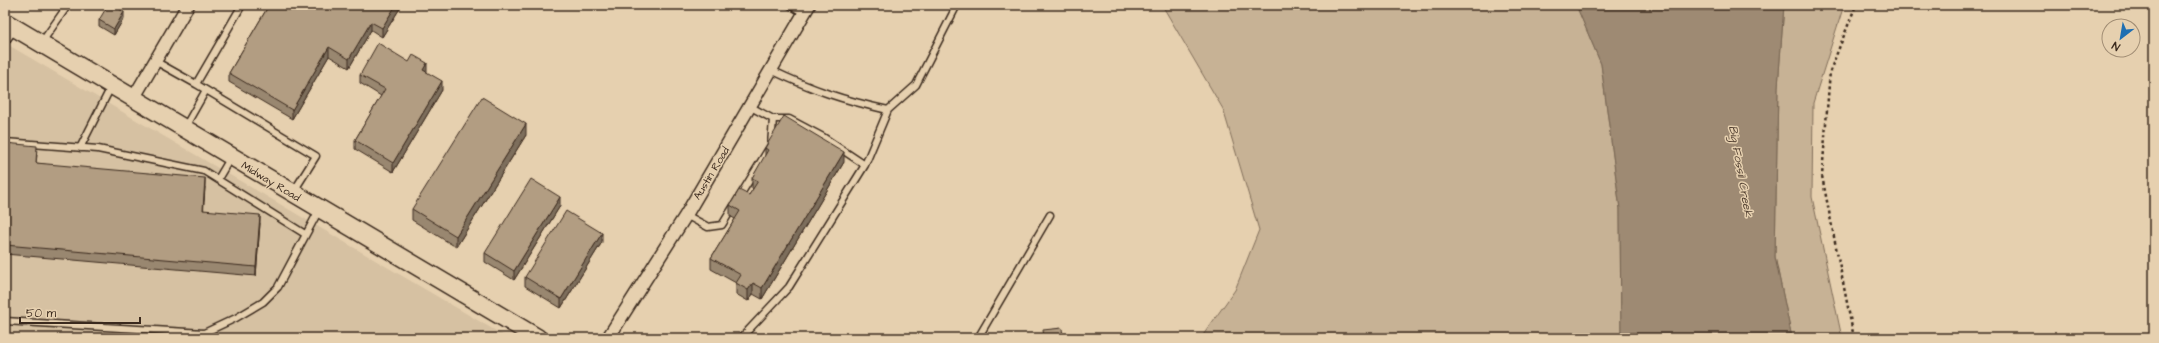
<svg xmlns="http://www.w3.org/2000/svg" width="2159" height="343" viewBox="0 0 2159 343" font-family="'Architects Daughter',sans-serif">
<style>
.built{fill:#d6c1a2}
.green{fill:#c7b295;stroke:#816e5a}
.water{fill:#9e8a73;stroke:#766451}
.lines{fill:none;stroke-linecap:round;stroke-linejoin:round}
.lane-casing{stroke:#3b2a1e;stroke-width:9}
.street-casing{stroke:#3b2a1e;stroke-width:15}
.secondary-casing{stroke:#3b2a1e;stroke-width:20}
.path{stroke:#3b2a1e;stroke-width:2.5;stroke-dasharray:3 3;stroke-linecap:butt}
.lane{stroke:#e6d0af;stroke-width:6}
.street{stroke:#e6d0af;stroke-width:12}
.secondary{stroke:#e6d0af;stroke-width:17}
.wall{fill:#998770;stroke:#3b2a1e}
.shaded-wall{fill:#7d6e5b;stroke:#3b2a1e}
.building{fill:#b29d82;stroke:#3b2a1e}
.labels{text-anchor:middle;stroke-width:3;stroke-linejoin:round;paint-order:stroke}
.street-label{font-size:11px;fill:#3b2a1e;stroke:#e6d0af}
.water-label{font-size:12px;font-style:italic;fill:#4f3d2f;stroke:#e6d0af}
</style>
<rect width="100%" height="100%" fill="#e6d0af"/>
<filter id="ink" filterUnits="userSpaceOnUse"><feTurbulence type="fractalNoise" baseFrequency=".025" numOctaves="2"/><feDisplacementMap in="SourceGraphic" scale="8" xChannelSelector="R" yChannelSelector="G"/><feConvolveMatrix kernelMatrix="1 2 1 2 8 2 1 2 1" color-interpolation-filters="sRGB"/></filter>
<g filter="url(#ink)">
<path class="built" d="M5 43 508 338H5Z"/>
<path class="green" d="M1162 5H1576L1601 64 1620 209 1621 338H1201L1235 290 1259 230 1223 109Z
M1784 5H1844L1813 103 1812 197 1842 338H1792L1775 257 1778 87Z"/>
<path class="water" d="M1576 5H1784L1778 87 1775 257 1792 338H1621L1620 209 1601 64Z"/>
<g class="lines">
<defs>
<path id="lane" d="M242 5 196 84 316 156 294 191
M790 5 804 13
M5 42 14 30
M42 42 68 5
M155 61 196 84
M771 70C813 90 843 100 888 110L916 85 957 5
M751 107 773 119H789L823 137 865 165
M185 127 206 90
M5 142 98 149 204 171 305 234
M80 148 111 87
M218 179 231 157
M686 215 708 227 722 225 771 145 773 119
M5 321 204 333 236 318 263 302 278 287 319 210
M741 338 789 287 865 165 888 110
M978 338 1050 215"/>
<path id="street" d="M133 99 188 5
M608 338 686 215 809 5"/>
<path id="secondary" d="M5 22 538 338"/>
</defs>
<use href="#lane" class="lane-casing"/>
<use href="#street" class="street-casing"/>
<use href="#secondary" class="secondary-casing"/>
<path class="path" d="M1854 338 1822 176 1830 71 1856 5"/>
<use href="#lane" class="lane"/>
<use href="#street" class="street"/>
<use href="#secondary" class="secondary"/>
</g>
<path class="wall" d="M269 5H402L382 37 371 30 349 68 329 56 292 119 229 82V73Z
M124 18 114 35 99 26V20Z
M427 72 442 90 393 172 355 149V140L381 96 360 83V75Z
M526 135 456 247 412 220V209Z
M5 143 37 155 36 163 205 187 203 210 260 223 256 276 5 254Z
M765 148 844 162 762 299 753 294 748 301 736 294V283L711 269V258L735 219 730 216V205L749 195 753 189 752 188V178L765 157Z
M560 206 514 280 485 262V253Z
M602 242 561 308 525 286V277Z"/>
<path class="shaded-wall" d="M396 5H402L382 37V28Z
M124 12V18L114 35V29Z
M371 22V30L349 68V59Z
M329 47V56L292 119V110Z
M427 63V72L423 70Z
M442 81V90L393 172V163Z
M526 124V135L456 247V236Z
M844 152V162L762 299V288Z
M205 178V187L203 218V210Z
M560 197V206L514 280V271Z
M260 215V223L256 276V267Z
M602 233V242L561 308V299Z
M753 283V294L748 301V290Z"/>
<path class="building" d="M108 5H113L124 12 114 29 99 20Z
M269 5H396L382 28 371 22 349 59 329 47 292 110 229 73Z
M378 43 409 62 413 55 427 63 423 70 442 81 393 163 355 140 385 89 360 75Z
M482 97 526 124 456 236 412 209Z
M784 116 844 152 762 288 753 283 748 290 736 283 741 275 711 258 740 211 730 205 739 190 749 195 758 181 752 178 768 150 765 148Z
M5 143 37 146 36 163 205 178 203 210 260 215 256 267 5 245Z
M531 179 560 197 514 271 485 253Z
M566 211 602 233 561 299 525 277Z
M1062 328 1063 338H1044L1043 330Z"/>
</g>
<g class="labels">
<g class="street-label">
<text transform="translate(711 173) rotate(-59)" y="4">Austin Road</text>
<text transform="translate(271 181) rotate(31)" y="4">Midway Road</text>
</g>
<g class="water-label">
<text transform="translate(1741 171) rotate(80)" y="4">Big Fossil Creek</text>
</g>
</g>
<rect width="2159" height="343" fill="none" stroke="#e6d0af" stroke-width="20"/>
<rect x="10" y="10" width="2139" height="323" fill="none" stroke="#3b2a1e" stroke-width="1.5" filter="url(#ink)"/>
<g transform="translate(2121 38) rotate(211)"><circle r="19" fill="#e6d0af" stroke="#a28e75"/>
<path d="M0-3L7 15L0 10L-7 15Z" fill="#1f6fb2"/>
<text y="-6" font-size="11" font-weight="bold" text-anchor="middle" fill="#3b2a1e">N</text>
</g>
<path d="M20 317v6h120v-6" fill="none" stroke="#3b2a1e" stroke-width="2"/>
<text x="26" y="317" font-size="12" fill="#3b2a1e" stroke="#e6d0af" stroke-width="3" paint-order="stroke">50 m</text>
</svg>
